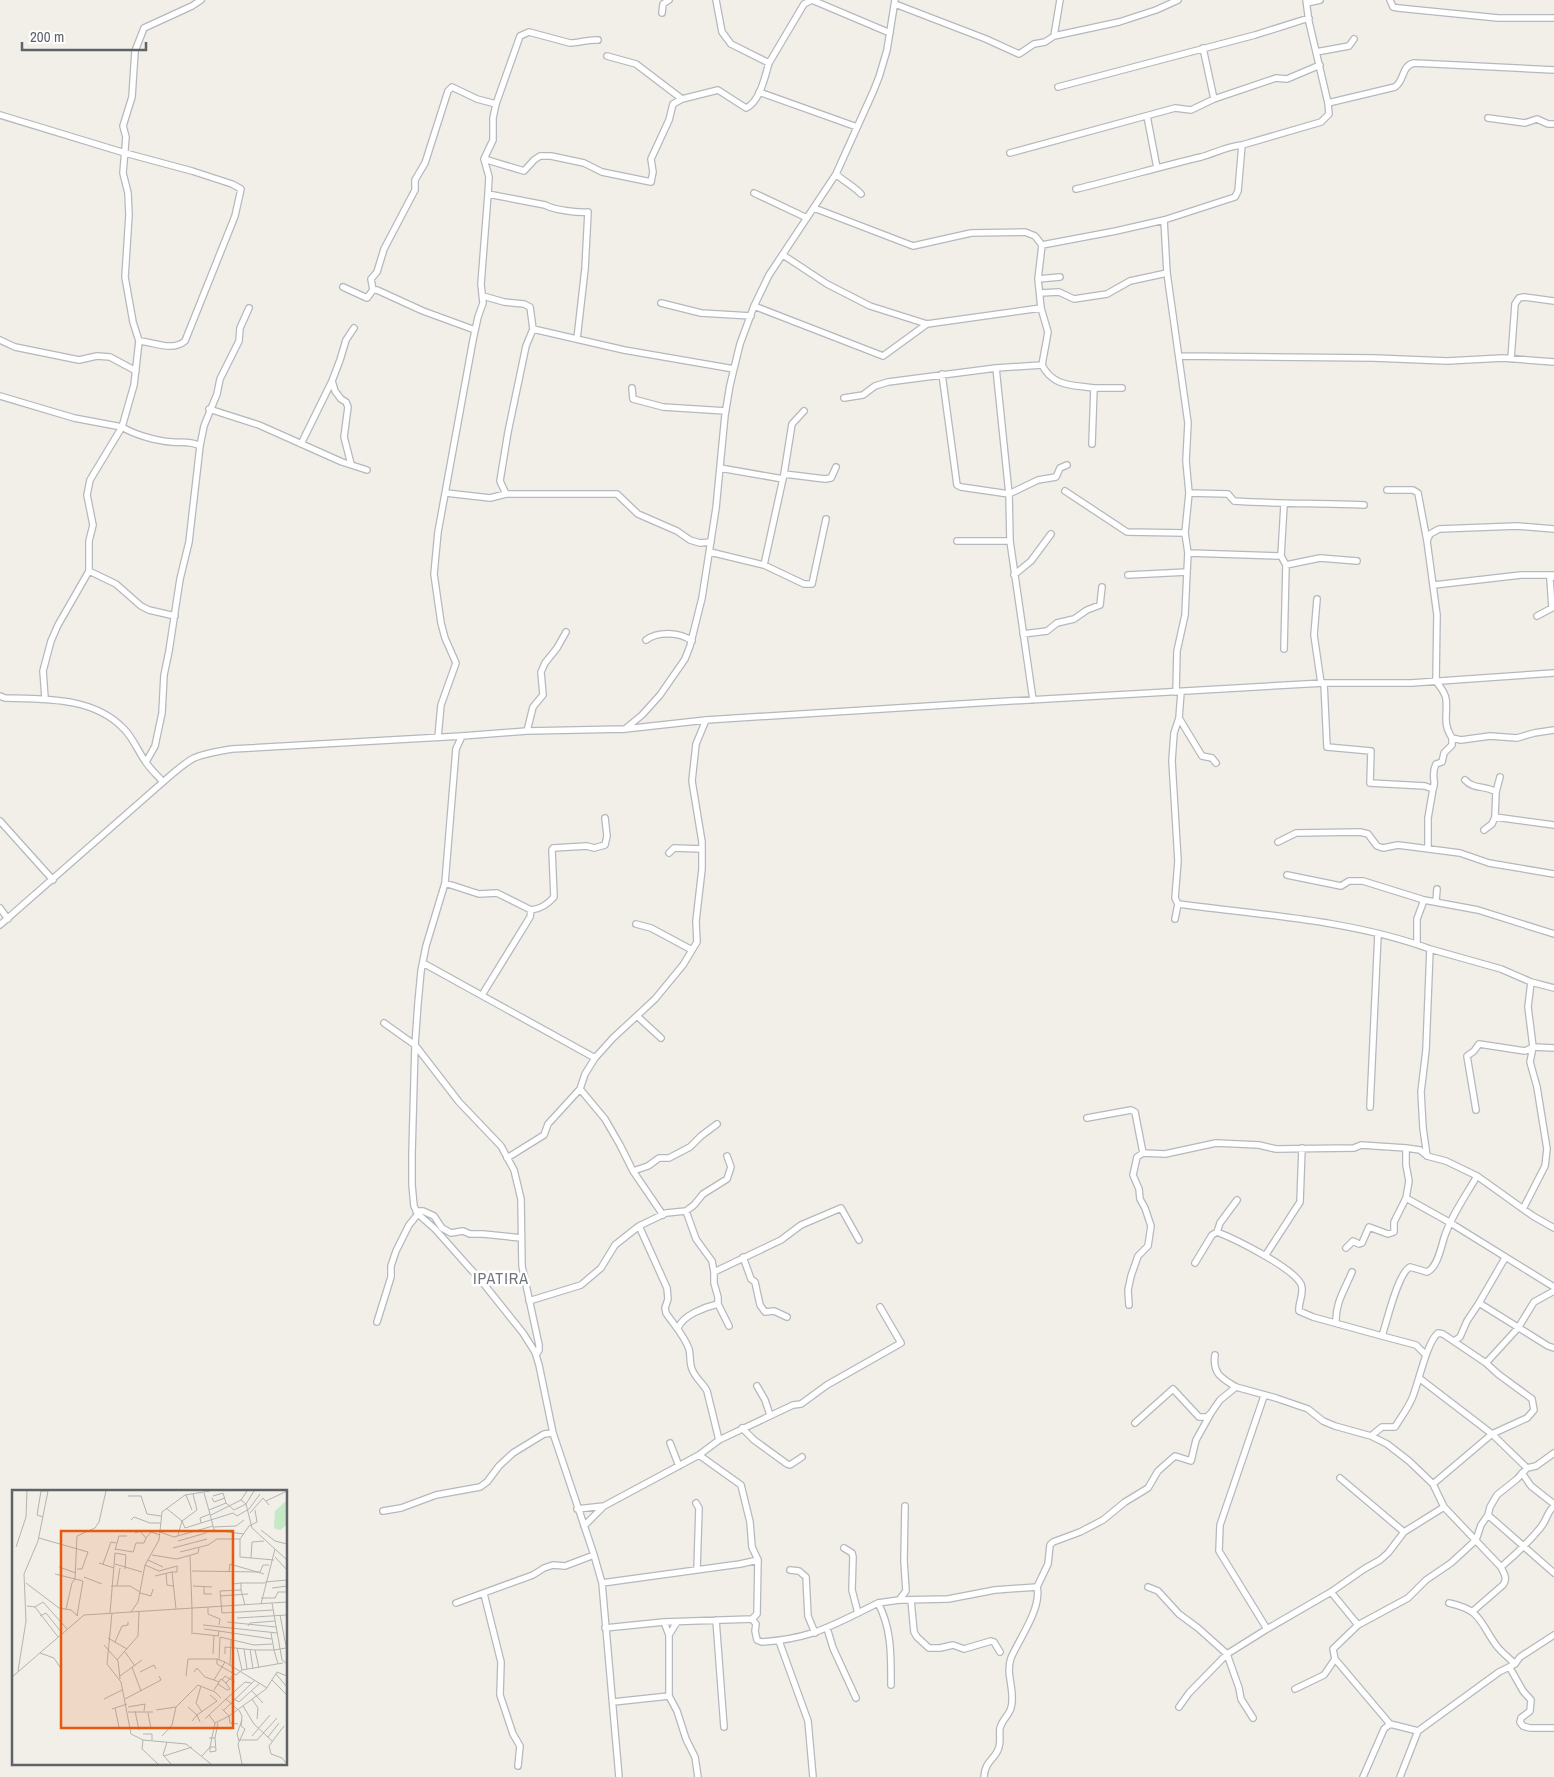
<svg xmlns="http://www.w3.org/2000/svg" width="1554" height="1777" viewBox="0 0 1554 1777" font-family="'Archivo Narrow',sans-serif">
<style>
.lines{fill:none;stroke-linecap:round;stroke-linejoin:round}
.minor-casing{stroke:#b5b8bc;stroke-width:8}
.minor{stroke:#fff;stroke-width:5.5}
.labels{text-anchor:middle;stroke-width:5;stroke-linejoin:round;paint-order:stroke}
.quarter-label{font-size:16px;letter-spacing:1px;fill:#70757a;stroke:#fff}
.inset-road{fill:none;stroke:#b3b3b1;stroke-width:1}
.view{fill:#e8590c;fill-opacity:0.15;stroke:#e8590c;stroke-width:2.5}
.inset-edge{fill:none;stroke:#5f6368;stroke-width:2.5}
</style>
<rect width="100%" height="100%" fill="#f1efe8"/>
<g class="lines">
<defs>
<path id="minor" d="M1390 0 1393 7 1398 8 1498 18H1554
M1307 3 1320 0
M895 4 986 39 1019 54 1034 44 1045 42 1054 36 1119 22 1156 10 1178 0
M662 13 663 4 669 0
M1054 36 1060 0
M1203 48 1214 99
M1316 52 1349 46 1354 39
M607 56 636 64 682 99
M769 63 804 4 812 0 890 33
M1058 87 1255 35 1309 18
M759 92 857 127
M1328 103 1395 87C1405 80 1401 66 1414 63L1554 70
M0 115 125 153 192 171 232 184 241 189 235 216 185 341C172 352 154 342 139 341
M1147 116 1157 168
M1488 118 1525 123 1537 119 1548 124H1554
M1010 153 1175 108 1191 110 1214 99 1276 78 1287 79 1320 65
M484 159 524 171 534 160 540 156H551L584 163 602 172 651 182 653 172 651 159 669 120 673 104 682 99 718 90 746 108C760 102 765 76 769 63L731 44 722 32 716 0
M836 174C842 180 856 188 861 194
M1076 189C1118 179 1159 167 1201 157 1215 153 1228 146 1242 145L1321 122 1329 114 1328 103 1309 22 1306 0
M754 193 807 218
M488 194 489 177 484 159 493 140V118L496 104 520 36 529 32 570 43C580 43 588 39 598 40
M814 208 913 246 971 233 1025 232 1035 236 1042 245 1038 279
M1164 220 1167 273 1188 423 1186 461 1189 493 1185 533 1188 553 1187 572 1185 615 1177 651 1176 692
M1042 245 1116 231 1164 220 1235 197 1238 191 1242 145
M783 255 827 284 870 306 927 324 1041 308 1048 332 1042 365 996 368 1009 494 1010 541 1033 700
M343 287 367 298 373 290H377L423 311 475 330
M373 290 371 279 377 272 384 249 415 190V180L425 163 448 91 452 87 477 99 496 104
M1040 293 1059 292 1074 299 1107 294 1130 281 1167 273
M483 296 504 302 524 304 530 307 533 329 624 350 734 369
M661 303 701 313 751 316
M754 306 883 356 927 324
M1041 308 1038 279 1060 277
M0 340 15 347 79 360 97 356 110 357 136 371
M1179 356 1374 358 1447 361 1503 358 1554 362
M1511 359 1515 304 1519 298 1524 297 1554 301
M1042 365C1053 387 1073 385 1094 388L1092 444
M942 374 957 485 961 487 1009 494 1038 480 1056 477 1060 468 1067 465
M632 388 633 399 663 407 726 411
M1094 388H1122
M0 396 74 418 122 427 134 385 139 341 133 322 125 277 129 215 128 193 123 173 126 137 123 126 132 97 135 51 144 28 192 6 201 0
M844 398 863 395 875 386 888 382 996 368
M209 409 259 425 342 462 367 470
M301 444 332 381
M200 446 204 426 217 394 220 379 239 341 240 328 249 308
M351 464 344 437 348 407 346 402 341 399 335 391 332 381 340 360 346 340 354 328
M720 468 783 479
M784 474 792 424 804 411
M1387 490H1413L1418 493 1427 541
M1065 491 1127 532 1185 533
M446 493 490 498 506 494H617L638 514 677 531 690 540 700 543 711 542
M1189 493 1228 494 1234 501C1277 504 1320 503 1364 505
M506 494 500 481 508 432 526 346 533 329
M1284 505 1281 556 1286 565 1320 558 1357 561
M1554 529 1517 526 1439 529 1430 534 1427 541 1437 615 1436 681C1440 687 1445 692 1446 699 1448 715 1442 722 1452 738L1461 740 1490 736 1517 738 1534 733 1554 730
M957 541H1010
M710 552 764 565 804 584H812L826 519
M1188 553 1281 556
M764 565 784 474 825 479 831 478 836 467
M89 571 116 584 141 606 149 610 175 616
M1014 575 1031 561 1051 534
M1128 575 1187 572
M1434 585 1521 575H1554
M1317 599 1314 635 1321 683
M1537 616 1552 608 1550 579 1554 576
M1023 634 1047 631 1057 623 1074 619 1087 610 1100 605 1102 587
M646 640C658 631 680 632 692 641
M1284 649 1286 565
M1324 683 1327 747 1371 751 1370 783 1425 786 1433 789 1428 818V849
M0 696 5 698C46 699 94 697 124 729 133 738 138 751 145 761 150 769 157 775 163 782
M45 698 43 671 51 641 58 625 89 571V541L93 525 87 495 90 480 122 427C135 435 157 441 172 442 183 443 191 441 200 446L189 542 180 579 169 651 164 675 162 713 155 746 146 762
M1179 718 1202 756 1212 758 1216 763
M625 729 642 715 660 695 685 659 690 646 702 598 716 508 725 415 730 385 740 344 754 306 769 275 836 174 873 92 879 77 887 50 895 0
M527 731 533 707 543 695 541 672 545 663 557 648 566 632
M462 736 456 749 445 883 426 946 421 971 418 1003 415 1045 412 1153V1185L414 1206 418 1214 435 1229 483 1283 523 1333 535 1352 539 1365 553 1433 594 1555 602 1583 619 1777
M438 737 441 705 456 663 445 638 441 623 434 574 438 532 473 340 478 317 483 303 481 284 488 194 545 205C554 210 578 213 588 212L585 269 577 339
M1465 780C1474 790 1486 785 1496 792
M1433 789C1437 781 1430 776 1436 764L1442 762 1444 753 1452 745V738
M1495 817 1554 825
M0 821 53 880
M1484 830 1492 824 1495 817 1496 792 1500 777
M1278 842 1296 833 1360 832 1368 834 1377 846 1383 848 1398 845 1460 853 1489 863 1554 874
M669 853 674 848 702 849
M1287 875 1341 886 1349 881H1363L1424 900
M445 883 479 894 497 893 531 910
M1436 901 1437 889
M1178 904 1175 898 1178 861 1172 761 1174 733 1179 718 1181 692
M0 908 8 919
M1175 919 1178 904C1261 915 1351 920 1430 949
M636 924 651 928 692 950
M0 925 163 782C172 774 183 764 194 758 206 753 220 751 232 749L462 736 527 731 625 729 706 720 993 702 1324 683H1411L1554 673
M1417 944V919L1424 900 1478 910 1554 934
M423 963 595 1058
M482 995 530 917 531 910C540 909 548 904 554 897L552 850 553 848 587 846 594 848 605 845 607 836 605 818
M637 1016 661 1038
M384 1023 415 1045 459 1102 501 1146 514 1170 521 1199 522 1266 539 1345V1350L536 1355
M580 1089 605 1119 620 1145 633 1171 663 1215
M1370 1107 1378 934
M1476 1110 1467 1056 1474 1051 1479 1044 1525 1051 1533 1047 1554 1048
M1087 1118 1131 1110 1135 1112 1143 1153
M1427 1156 1423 1128 1421 1092 1426 1050 1430 949 1501 969 1531 982 1554 988
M507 1158 544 1135 548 1124 580 1089 585 1074 595 1058 613 1038 655 999 683 965 697 942 696 921 702 869V842L692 781 696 744 706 720
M633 1171 648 1166 659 1158H669L690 1147 701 1136 717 1124
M1477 1176 1446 1161 1427 1156 1420 1150 1406 1148V1165L1409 1181 1406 1198 1449 1222 1554 1287
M1523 1209 1545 1166 1547 1149 1537 1087 1530 1062 1533 1047 1528 1007 1531 982
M416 1211H423L434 1216 442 1228 451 1233 463 1231 470 1234H483L521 1238
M686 1211 696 1239 712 1261 714 1272V1283L718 1297V1304L729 1326
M639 1226 667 1288 668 1299 665 1308 666 1313C674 1325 684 1335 689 1349 691 1356 689 1362 692 1369 695 1378 703 1383 707 1391L719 1440
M1217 1232 1220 1223 1237 1200
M1346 1248 1353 1241 1359 1244 1362 1243 1369 1227 1388 1234 1394 1232V1222L1406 1198
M1265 1256 1300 1202 1302 1148
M743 1257 751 1279 755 1282 760 1305 765 1312 774 1311 787 1317
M1195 1263 1212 1235 1217 1232C1235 1239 1292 1267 1301 1284 1305 1293 1298 1302 1299 1311L1313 1317 1382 1336
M714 1272 781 1240 801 1225 841 1208 859 1240
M529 1301 581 1285 601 1268 615 1245 639 1226 666 1213 686 1211 694 1205 703 1194 727 1179 731 1167 727 1156
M1479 1303 1505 1258
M1129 1305 1128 1290 1131 1276 1138 1256 1148 1246 1151 1226 1145 1208 1140 1199 1139 1189 1133 1175 1137 1157 1143 1153 1165 1154 1216 1143 1259 1145 1276 1149 1354 1148 1361 1145 1406 1148
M377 1322 391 1277V1266L396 1251 409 1225 418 1214
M1336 1323C1335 1303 1345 1289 1352 1272
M678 1328C683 1315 705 1307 718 1304
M1454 1341 1460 1337 1467 1321 1479 1303 1548 1346 1554 1348
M1215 1355C1212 1374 1223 1379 1236 1387
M1426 1355 1416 1345 1382 1336C1387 1321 1398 1273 1410 1267L1427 1272C1437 1268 1441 1248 1444 1238 1451 1216 1465 1197 1477 1176L1533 1216 1554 1228
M1419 1378 1492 1434 1527 1418 1534 1410 1532 1399 1498 1374 1486 1363 1518 1328 1534 1302 1554 1291
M757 1386 765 1400 770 1415
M1264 1396 1220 1525 1219 1551 1267 1629
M1135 1423 1173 1389 1199 1417H1207L1211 1413
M742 1428 754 1440 787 1464 790 1465 802 1457
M1371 1436 1382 1427H1395C1401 1417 1409 1407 1413 1396 1419 1381 1427 1342 1438 1333L1443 1334 1486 1363
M670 1443 679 1466
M699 1455 741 1485 750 1522 752 1547 758 1560
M1522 1473 1531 1486 1554 1504
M1433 1484 1492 1434 1527 1468
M696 1503 699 1508 697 1570
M577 1509 604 1506 699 1455 719 1440 793 1405 801 1404 827 1385 901 1343 880 1307
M383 1511 401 1508 436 1495 480 1487 487 1482 499 1466 513 1453 544 1434 553 1433
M1488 1515 1490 1507 1497 1495 1517 1479 1527 1468 1536 1466 1554 1453
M584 1526 604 1506
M1404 1532 1444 1507 1501 1567C1504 1574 1508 1578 1503 1585L1473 1611
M1501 1567C1516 1554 1529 1542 1541 1527 1547 1520 1547 1512 1554 1506
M790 1570 799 1571 806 1577 808 1616 815 1633
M602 1583 740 1564 758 1560 757 1614 752 1619
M1148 1587 1158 1591 1179 1614 1198 1628 1227 1654 1267 1629 1331 1592 1364 1569 1380 1560 1388 1553 1404 1532 1340 1478
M1331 1592 1358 1625
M484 1594 501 1662 500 1695 513 1734 520 1746 518 1766
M899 1600 906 1591 904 1561 905 1506
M911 1600 914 1632 917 1637 929 1648H940L953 1645 964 1649 991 1641 994 1642 1000 1652
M456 1603 533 1575 544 1568 553 1565 565 1566 594 1555
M878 1603C892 1629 891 1657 891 1685
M858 1613 878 1603 899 1600 948 1599 995 1590 1037 1587 1048 1564 1050 1545 1053 1542 1080 1532 1103 1520 1125 1502 1148 1488 1158 1471 1175 1456 1191 1461 1196 1440 1211 1413 1220 1400 1236 1387 1276 1398 1308 1409 1323 1421 1335 1426 1371 1436 1387 1444 1409 1461 1433 1484 1444 1507
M716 1620 724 1727
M664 1622 669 1635V1696L677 1711 686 1739 695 1757 698 1777
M605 1628 664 1622 752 1619 756 1624 755 1631 757 1640 762 1642C803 1639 822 1631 858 1613L852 1590 853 1557 852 1553 844 1548
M827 1628 833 1648 856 1698
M669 1635 677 1622
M779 1641 808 1721 813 1777
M1335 1659 1333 1649 1358 1625 1408 1598 1426 1580 1451 1563 1476 1540 1481 1525 1488 1515 1554 1573
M1515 1664 1520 1657 1554 1635
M1510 1668 1523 1691 1531 1700 1530 1711 1521 1718 1520 1722 1523 1726 1530 1728H1554
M1295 1689 1324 1675 1335 1659 1390 1724
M613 1702 669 1696
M1179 1707 1189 1693 1227 1654 1239 1688 1241 1699 1253 1718
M984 1777C985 1760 996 1759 999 1747 1001 1741 999 1734 1000 1728 1002 1720 1009 1715 1011 1708 1016 1691 1005 1675 1011 1658 1019 1639 1042 1608 1037 1587
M1363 1777 1384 1729 1390 1724 1418 1731 1499 1672 1515 1664C1509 1658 1501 1652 1496 1645 1479 1621 1481 1610 1449 1603
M1400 1777 1418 1731"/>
</defs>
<use href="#minor" class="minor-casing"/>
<use href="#minor" class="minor"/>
</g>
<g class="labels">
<g class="quarter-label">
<text x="501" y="1284">IPATIRA</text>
</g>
</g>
<g transform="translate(12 1490)">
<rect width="275" height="275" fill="#f1efe8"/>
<path d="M275 10V35L268 40 262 38 263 21Z" fill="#c5e8c5"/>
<path class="inset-road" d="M242 1 234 14 240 38 275 70M192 3 198 24M181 4 185 20 170 31 173 38 221 23 225 26 237 19M174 5 180 20M116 6H129L135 24 149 26M200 8 202 12 213 8M254 11 275 1M214 13 222 20 234 14 229 10 235 1M154 18 170 31 166 45M237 19 248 4M197 20 214 13 211 3 201 6M238 23 251 8 257 15M199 25 229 10M31 27 25 25 29 1H35M119 30 122 27 138 33H149M189 33 188 28 198 24 202 40 194 42M237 36 245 32 243 20M202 37 224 36 232 30M202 40 232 44M249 40 263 51 275 54M148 42 162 47 201 36M27 48 76 62 70 79H65M134 48 139 42 148 45M228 49 237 36M166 51 194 43M4 57 14 27 15 1M161 58 195 49M103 59 121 62 124 53H132L134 48 128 41 123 43M103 60 107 46H115M168 62 196 55 205 49H228V67L262 70M140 65 165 69 186 63 187 58M178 66 180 118M263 67 275 80M239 68 240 52 252 51M136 70 151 77M87 73 102 78M91 74 99 52 104 53M103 74 130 82M133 75 147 81 165 76V82H160L164 119M47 77 64 83M180 81 248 82 251 75H257M217 81 218 74 252 84M154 83 155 95 161 96M43 84 63 89 65 46 83 38 87 32 94 1M143 86 160 82M72 87 90 94M253 92 275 90M14 93 47 118 59 120 66 126M229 93H253M221 94 229 93V100M99 96H118L128 102M105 96 108 78M181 96 200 97M192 97V104H200M260 98 275 96M128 103 139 106 141 99M208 106 236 104M249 108H263L266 102H275M260 113 270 170 275 174M249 114 263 59M233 115 229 100 208 101 210 123 261 120M15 116 23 117 31 112 55 139M23 117 46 147M196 117V124L208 129 207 135M54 119 60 93 63 89 71 91 65 126M119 122 126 112 133 75 147 50 150 22 173 5 198 1M98 123 103 63 114 65 113 79M100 123 95 174 109 192 119 244 131 250 174 254 199 274M268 125 275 161M28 126 34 123 50 143M225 128 275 125M215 132 264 137M191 135 265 143M236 136 238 133 263 131M192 139 207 141M180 142V118M179 143 207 146M206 146 207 141 260 149M96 148 115 159M103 152 110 136 116 135V132M92 155 106 171 108 189M225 158 230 180M232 159 235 179M238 159 241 179M243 160H262L259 143M113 162 123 176M28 163 42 168 48 177M201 164 202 145M213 164V157L243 160 247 178M105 170 126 146 127 122M207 170 208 147 242 155 260 154M213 172 205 169V174L224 185 230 180 271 173M266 174 262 160 274 158M218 175 219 150M120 177 129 201M6 181 14 131 12 84 26 51 36 1M128 182 142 175 144 179M182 182 185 178 193 187 202 190M264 184 275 197M108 186 130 170M174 186 176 169H205M0 187 72 125 275 112M210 190 213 186 223 192M260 190 275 205M207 192 202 190 213 172 255 198M206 194 215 200 218 199 214 193 221 185M189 196 184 213 190 222M202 200 209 189 214 193M240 201 251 213M92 209 110 200M113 209 149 190 147 186M214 209 233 192 239 193M222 209 227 212 248 193M240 209 246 218 245 229M231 216 242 234 260 251M116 217 133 214 132 221M176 217 185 225 205 211 198 205M103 218 107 237M100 219 115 214M210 219 217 226 218 233 226 234M144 220 164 217 186 195 203 202 209 208M212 220 243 190M227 220 230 226 229 236 233 239 226 254 230 274M123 221 127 240M116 222H141M136 223 139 239M197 225 214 209 226 220M217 226 254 199 265 182 275 186M193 229 197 225 203 233M180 231 185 225 188 232M272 236 257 256 259 264 270 268 275 274M131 244H140V250M150 246 160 235 164 217M240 246 258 225M256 247 267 233M197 248H203L206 233M203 248 204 261 198 262V257H203M131 250 130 259 146 274M227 250H245L265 228M227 251 225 244 230 230M155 252 151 265 159 274M152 266 180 257M190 266 198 257 203 233 217 226"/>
<path class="view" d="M49 41H221V238H49Z"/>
<rect width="275" height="275" class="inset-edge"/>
</g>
<path d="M22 42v8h124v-8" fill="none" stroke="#5f6368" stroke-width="2.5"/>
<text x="30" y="42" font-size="15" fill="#5f6368" stroke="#ffffff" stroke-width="4" paint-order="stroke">200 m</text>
</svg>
